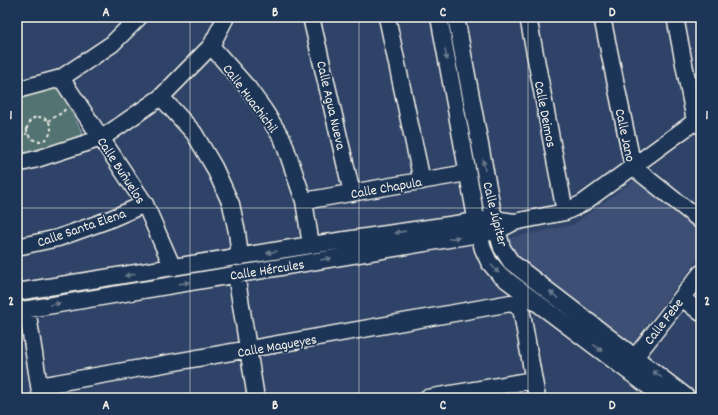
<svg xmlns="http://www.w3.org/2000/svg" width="718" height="415" viewBox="0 0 718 415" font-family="Dekko,sans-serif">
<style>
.built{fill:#3e5074}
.green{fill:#527373;stroke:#a3b2ae}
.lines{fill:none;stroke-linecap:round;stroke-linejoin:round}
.minor-casing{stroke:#f4f1e8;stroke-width:19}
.path{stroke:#f4f1e8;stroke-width:2;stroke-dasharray:3 3;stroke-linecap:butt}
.minor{stroke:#1d3557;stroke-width:16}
.oneway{fill:#68778a}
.grid{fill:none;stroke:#f4f1e8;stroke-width:1;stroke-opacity:0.55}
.labels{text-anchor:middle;stroke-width:3.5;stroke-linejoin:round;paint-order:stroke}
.street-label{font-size:14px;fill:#f4f1e8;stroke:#1d3557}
.neatline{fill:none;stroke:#f4f1e8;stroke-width:1.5}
.grid-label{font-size:13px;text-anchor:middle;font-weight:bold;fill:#f4f1e8}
</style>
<rect width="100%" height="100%" fill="#2e4367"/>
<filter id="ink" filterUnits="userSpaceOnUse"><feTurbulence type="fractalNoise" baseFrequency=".025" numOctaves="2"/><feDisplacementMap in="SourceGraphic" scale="8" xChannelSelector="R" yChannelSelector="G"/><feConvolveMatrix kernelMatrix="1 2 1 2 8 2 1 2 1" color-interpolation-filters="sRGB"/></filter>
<g filter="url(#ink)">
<path class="built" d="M636 179 701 230V255L631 345 508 249 509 238 573 225Z"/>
<path class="green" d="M58 86 82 132 78 141 17 158V97Z"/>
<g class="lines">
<defs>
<path id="minor" d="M311 17 352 193
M387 17 422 181
M439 17 479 234 483 249 489 262 500 275 664 398
M456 17 494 219 502 248 511 262 688 398
M528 17 565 212
M602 17 633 167 701 221
M675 17 695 121 701 126
M211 46 248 88 264 110 283 140 304 201 311 245
M61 78 145 204 173 268
M17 90 61 78 112 44 139 17
M161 97 194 133 214 167 231 204 237 232 240 257
M17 164 37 159 102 138 161 97 211 46 226 17
M304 201 467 173
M17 247 58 238 108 220 145 204
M236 274 256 398
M17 292 311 245 477 221 494 219 514 222
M682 298 701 313
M27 309 41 398
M17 311 497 231 514 222 565 212 583 203 701 117
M628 366 701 273
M39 386 511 303 521 308 537 398
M427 398 533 380"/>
</defs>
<use href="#minor" class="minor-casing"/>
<path class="path" d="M27 129a12 12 0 1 1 24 0a12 12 0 1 1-24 0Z
M48 121 63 112 66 108
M17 143 27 133"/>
<use href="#minor" class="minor"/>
</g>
<defs><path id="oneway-solid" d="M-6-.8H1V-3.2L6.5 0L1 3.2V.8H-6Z"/></defs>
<g class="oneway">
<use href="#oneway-solid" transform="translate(446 55) rotate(80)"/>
<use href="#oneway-solid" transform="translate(484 165) rotate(-101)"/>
<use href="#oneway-solid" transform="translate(400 232) rotate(172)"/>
<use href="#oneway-solid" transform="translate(454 238) rotate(-9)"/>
<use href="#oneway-solid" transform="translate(272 252) rotate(170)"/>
<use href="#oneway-solid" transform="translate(326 259) rotate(-9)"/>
<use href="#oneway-solid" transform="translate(495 269) rotate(48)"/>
<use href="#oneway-solid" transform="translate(130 275) rotate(171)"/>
<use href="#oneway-solid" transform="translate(184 283) rotate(-9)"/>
<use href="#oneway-solid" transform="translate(554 295) rotate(-142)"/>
<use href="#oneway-solid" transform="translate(55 304) rotate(-9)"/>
<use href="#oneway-solid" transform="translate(598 348) rotate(37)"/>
<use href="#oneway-solid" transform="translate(657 374) rotate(-143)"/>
</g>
</g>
<path class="grid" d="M190 17V398M359 17V398M528 17V398M17 208H701"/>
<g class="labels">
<g class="street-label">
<text transform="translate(251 98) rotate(53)" y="5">Calle Huachichil</text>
<text transform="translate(332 105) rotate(77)" y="5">Calle Agua Nueva</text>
<text transform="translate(546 114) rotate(79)" y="5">Calle Deimos</text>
<text transform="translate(626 135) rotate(78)" y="5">Calle Jano</text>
<text transform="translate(122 170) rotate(57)" y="5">Calle Buñuelos</text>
<text transform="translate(386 187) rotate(-10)" y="5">Calle Chapula</text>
<text transform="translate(496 214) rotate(76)" y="5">Calle Júpiter</text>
<text transform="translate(81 227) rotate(-19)" y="5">Calle Santa Elena</text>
<text transform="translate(267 269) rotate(-9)" y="5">Calle Hércules</text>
<text transform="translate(663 321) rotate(-52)" y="5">Calle Febe</text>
<text transform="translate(277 345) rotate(-10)" y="5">Calle Magueyes</text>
</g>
</g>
<rect width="718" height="415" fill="none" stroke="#1d3557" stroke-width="44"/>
<rect x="22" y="22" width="674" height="371" class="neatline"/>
<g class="grid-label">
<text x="106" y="16">A</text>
<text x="275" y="16">B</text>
<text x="443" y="16">C</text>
<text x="612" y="16">D</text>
<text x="11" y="119">1</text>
<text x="707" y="119">1</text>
<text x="11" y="305">2</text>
<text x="707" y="305">2</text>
<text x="106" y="409">A</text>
<text x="275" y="409">B</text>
<text x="443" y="409">C</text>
<text x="612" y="409">D</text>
</g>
</svg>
